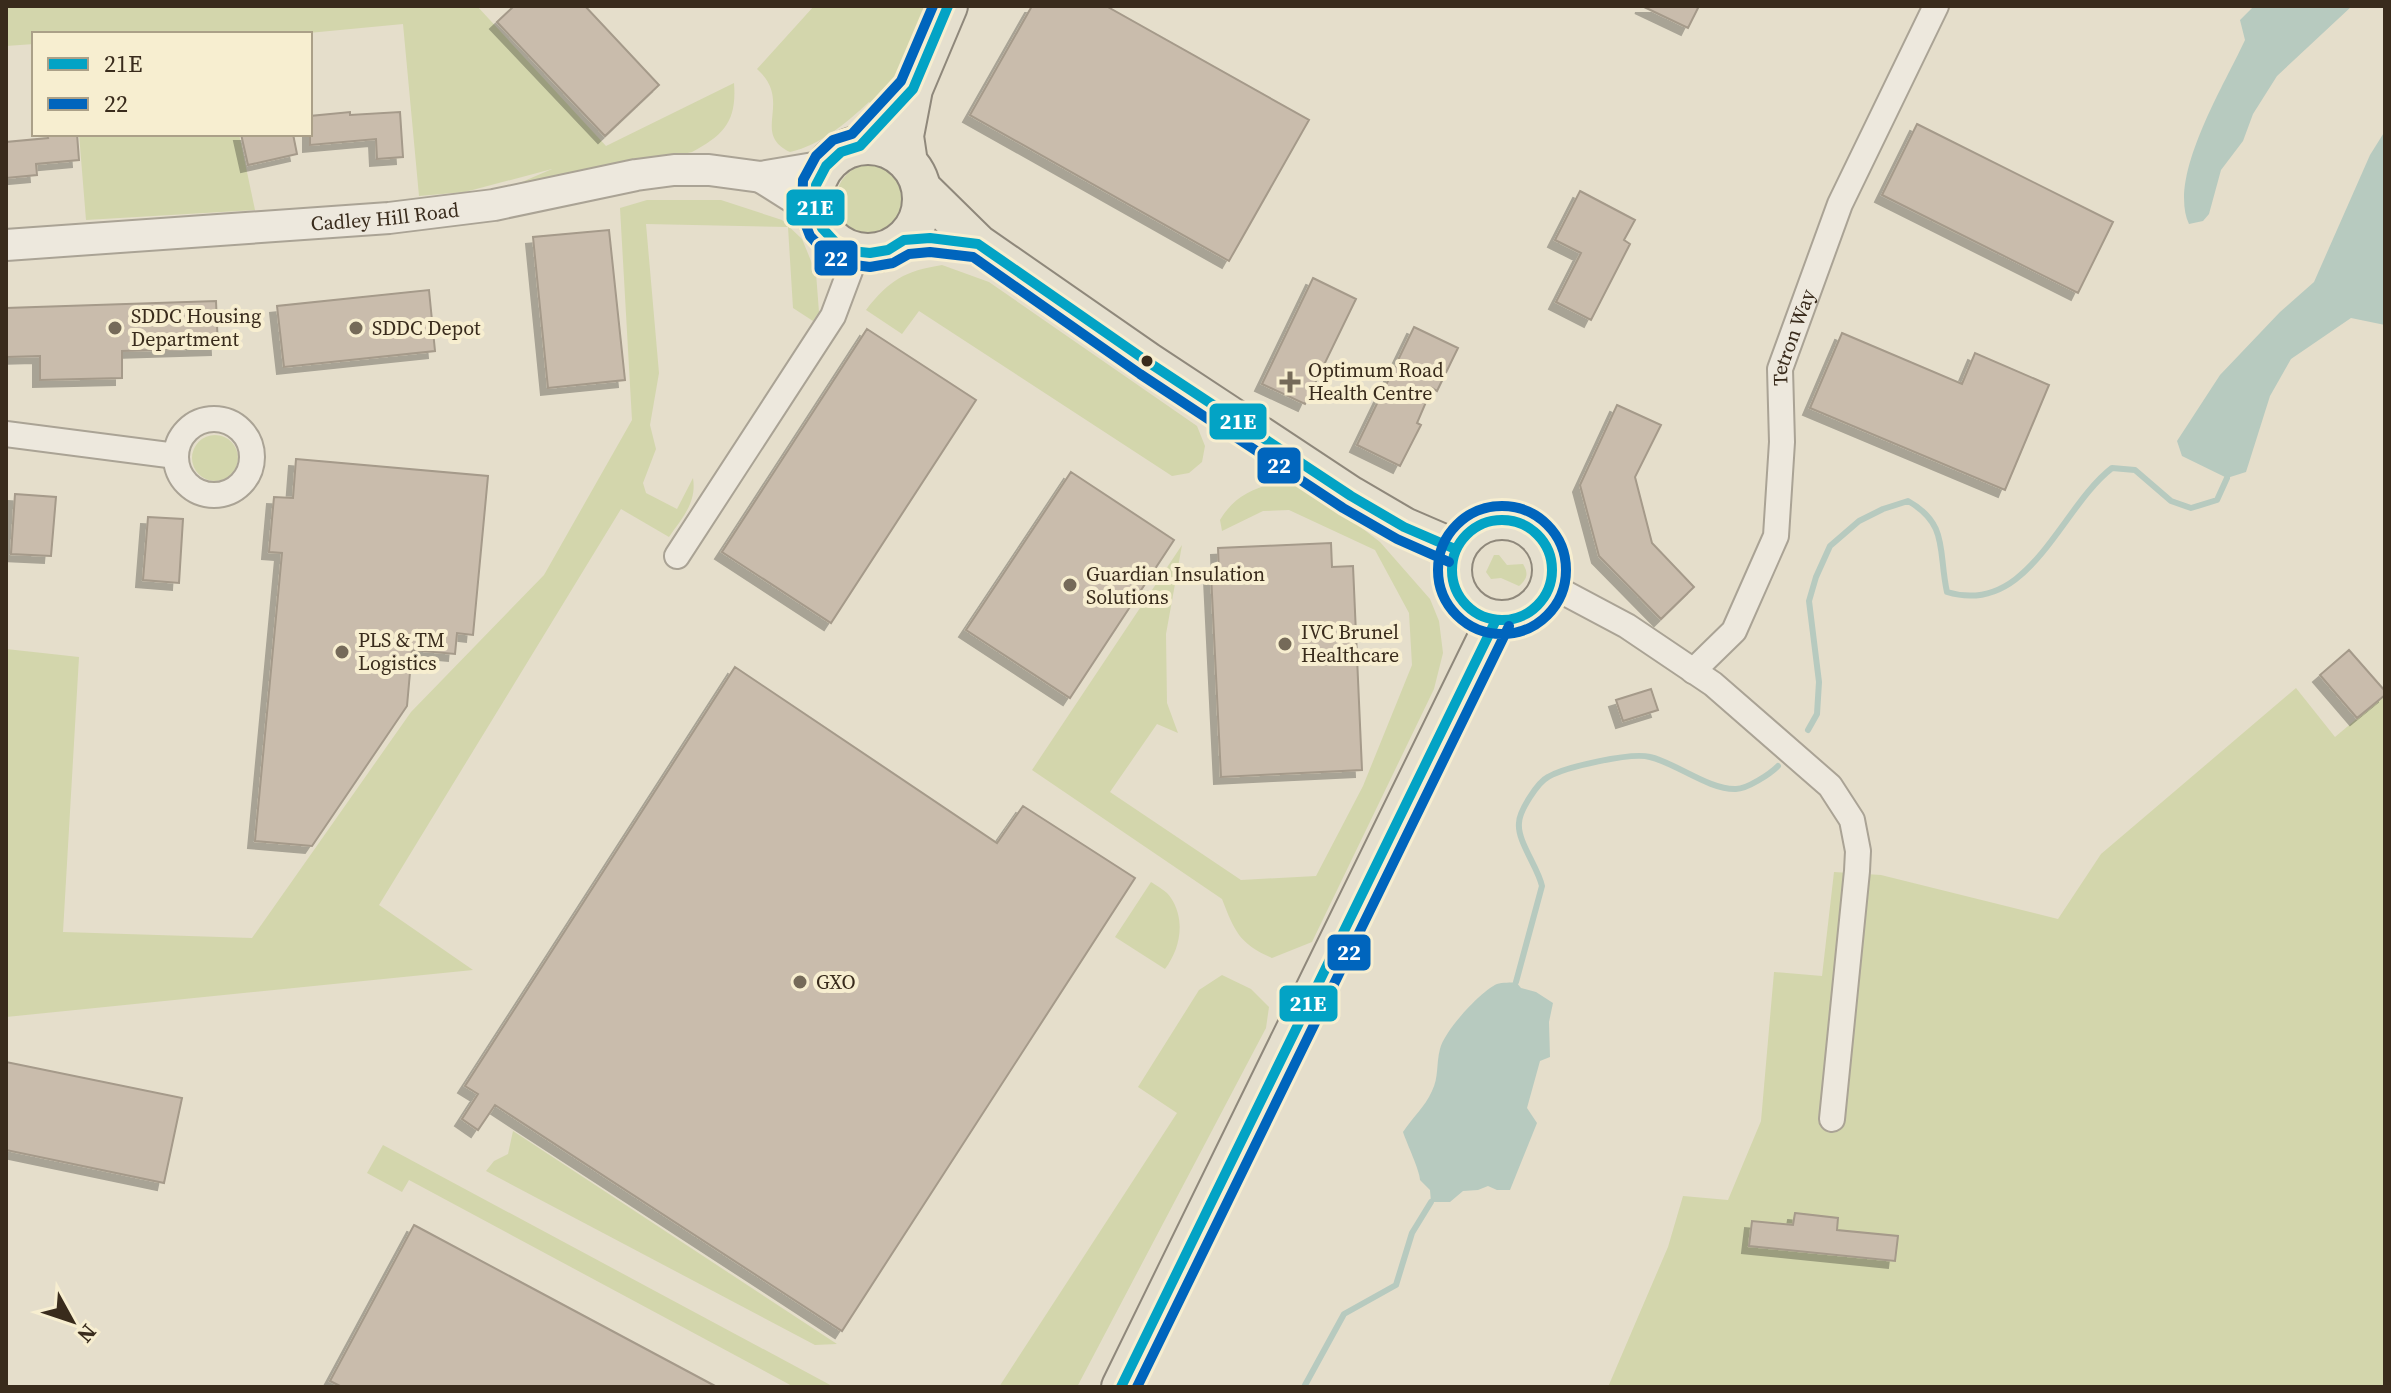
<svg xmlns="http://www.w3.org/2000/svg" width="2391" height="1393" viewBox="0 0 2391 1393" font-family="'Source Serif 4',serif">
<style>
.green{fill:#d3d6ac}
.water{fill:#b7cabf}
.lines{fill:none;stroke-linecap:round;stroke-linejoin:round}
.stream{stroke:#b7cabf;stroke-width:6}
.building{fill:#c9bcac;stroke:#a59a8a;stroke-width:2;filter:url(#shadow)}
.minor-casing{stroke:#aaa395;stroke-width:28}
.tertiary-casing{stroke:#aaa395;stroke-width:34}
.primary-casing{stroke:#8f887b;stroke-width:42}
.minor{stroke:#ede8dd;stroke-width:24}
.tertiary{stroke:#ede8dd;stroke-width:30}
.primary{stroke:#e5dfce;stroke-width:38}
.bus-1-casing{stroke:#f7eed0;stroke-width:16}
.bus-2-casing{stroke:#f7eed0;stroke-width:16}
.bus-1{stroke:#03a3c5;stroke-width:10}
.bus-2{stroke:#0065bd;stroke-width:10}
.poi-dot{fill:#756a59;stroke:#f7eed0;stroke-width:3}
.bus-dot{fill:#392b1c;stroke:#f7eed0;stroke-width:3}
.labels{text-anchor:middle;stroke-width:8;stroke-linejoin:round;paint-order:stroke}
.street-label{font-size:20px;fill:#392b1c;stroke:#f7eed0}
.poi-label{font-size:20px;fill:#392b1c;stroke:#f7eed0;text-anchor:start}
.line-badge{stroke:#f7eed0;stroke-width:3}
.badge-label{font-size:22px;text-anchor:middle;font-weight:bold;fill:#fff}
</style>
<defs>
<filter id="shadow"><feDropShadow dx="-7" dy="7" stdDeviation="0" flood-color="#0004"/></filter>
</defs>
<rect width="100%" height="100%" fill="#e5decb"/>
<path class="green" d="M6 6H477L606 146 734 83C737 121 724 135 692 152L515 192 501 191 552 169 465 192 419 196 403 24 298 34H34V44L6 46Z
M814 6H936L901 81 877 109 869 102C846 123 821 145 790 152 750 133 794 102 757 69Z
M79 134H239L255 210 86 220Z
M836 200a36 36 0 1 1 72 0a36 36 0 1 1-72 0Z
M647 200H721L782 220 802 239 816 273 819 312 813 321 793 308 788 227 646 224 659 373 650 425 656 449 643 483 646 493 677 509 693 478C697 503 682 518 669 537L621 509 379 905 473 970 6 1017V649L79 657 63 932 252 938 411 712 544 575 632 420 620 208Z
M942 265 989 282 1197 426 1205 446 1202 462 1189 473 1172 476 919 311 902 334 866 310C889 280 905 271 942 265Z
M192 458a23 23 0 1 1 46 0a23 23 0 1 1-46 0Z
M1274 483H1294L1336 508 1380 542 1430 599 1439 621 1443 653 1434 689 1312 942 1272 958C1239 944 1234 930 1222 899L1032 770 1182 545 1166 634 1167 703 1178 733 1157 724 1110 792 1241 880 1316 876 1363 786 1412 665 1409 613 1375 550 1289 510 1263 511 1222 531 1220 520C1233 498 1250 490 1274 483Z
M1494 555H1499L1507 565 1523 564C1529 574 1527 579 1519 586L1501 578 1491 579 1486 572Z
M2296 688 2335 737 2385 695V1387H1608L1668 1247 1683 1196 1728 1200 1761 1121 1774 972 1822 976 1834 872 1881 875 2058 919 2101 854Z
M1151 882C1157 886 1167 891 1171 898 1186 921 1180 949 1165 969L1115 937Z
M1222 975 1251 989 1269 1007 1266 1028 1077 1387H999L1177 1113 1138 1087 1199 990Z
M513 1131 837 1344 815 1345 486 1171 494 1161 508 1154Z
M383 1145 834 1387H794L409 1180 402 1192 367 1173Z"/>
<path class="water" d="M2254 6H2352L2277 76 2253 114 2243 141 2221 170 2209 214 2203 221 2189 224C2167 177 2225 84 2245 40L2240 20Z
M2385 131V325L2351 318 2291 359 2270 396 2246 472 2227 478 2182 456 2177 441 2220 375 2280 312 2314 282 2370 155Z
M1516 982 1521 988 1536 992 1553 1003 1549 1022 1550 1057 1540 1061 1527 1108 1537 1123 1510 1190H1497L1488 1186 1478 1190 1463 1191 1450 1202H1431L1430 1190 1420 1180C1420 1171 1407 1144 1403 1132 1412 1118 1425 1107 1432 1091 1439 1077 1436 1064 1440 1049 1444 1031 1481 991 1497 984 1502 982 1511 983 1516 982Z"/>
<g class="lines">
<path class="stream" d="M1808 730 1817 714 1819 682 1809 601 1816 577 1830 546 1859 521 1883 509 1908 501C1949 524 1938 552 1947 592 2029 617 2060 508 2112 468L2135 470 2171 501 2191 508 2217 500 2227 478
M1516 982 1542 886C1538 867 1517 841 1519 823 1519 811 1538 782 1548 777 1565 767 1631 752 1650 757 1676 763 1709 790 1736 789 1747 789 1770 774 1778 766
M1304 1387 1344 1314 1396 1285 1412 1233 1431 1202"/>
</g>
<path class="building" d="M514 6H585L659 85 605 136 497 22Z
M1032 6H1106L1309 120 1229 261 970 115Z
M1642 6H1699L1688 28Z
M350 112V115L400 112 403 157 377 159 376 139 310 145V116Z
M1917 124 2113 222 2078 293 1882 195Z
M47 134H77L79 160 36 164 37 175 6 178V142L48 138Z
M241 134H293L297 154 248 165Z
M1580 191 1635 220 1624 240 1630 244 1591 320 1556 302 1581 253 1555 240Z
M609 230 625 380 548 388 533 237Z
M1313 278 1356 299 1305 404 1262 384Z
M429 290 435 351 284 367 277 306Z
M216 301 218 348 122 351V378L40 380V356L6 357V308Z
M1414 327 1458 348 1437 391 1432 388 1417 423 1421 425 1400 466 1357 445Z
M867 329 976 400 831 623 722 552Z
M1842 333 1962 384 1975 353 2049 385 2005 490 1810 408Z
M1617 405 1661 425 1635 477 1652 543 1694 587 1661 619 1599 556 1580 485Z
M296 459 488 476 473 635 457 633 455 654 412 650 407 706 312 846 255 841 282 553 269 552 274 497 293 498Z
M1071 472 1174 540 1070 698 966 630Z
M15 494 56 497 51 556 11 554Z
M148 517 183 519 179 583 143 580Z
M1331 543 1332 567 1353 566 1362 770 1221 777 1211 574H1219L1218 548Z
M2349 650 2385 691V695L2357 718 2320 675Z
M735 667 997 843 1023 806 1135 878 842 1331 495 1105 478 1130 462 1119 478 1094 465 1086Z
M1651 689 1658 710 1623 721 1616 700Z
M6 1062 182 1098 164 1183 6 1150Z
M1795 1213 1838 1218 1837 1230 1898 1236 1895 1261 1749 1246 1752 1221 1793 1225Z
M414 1225 717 1387H342L330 1381Z"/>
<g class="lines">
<defs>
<g id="minor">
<circle cx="214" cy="457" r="38"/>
<path d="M6 434 176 456"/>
<path d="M677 556 833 316 857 252"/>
<path d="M1550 585 1627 626 1713 684 1830 786 1852 820 1858 851 1857 871 1832 1119"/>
<path id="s1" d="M1693 671 1734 631 1776 536 1782 442 1780 369 1840 204 1936 6"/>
</g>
<g id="tertiary">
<path d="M761 177 815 211"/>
<path id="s2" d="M6 245 389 218 494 205 636 175 674 170H709L761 177 826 166"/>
</g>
<path id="primary" d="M814 199a54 54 0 1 1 108 0a54 54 0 1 1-108 0Z
M908 163 904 136 913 89 948 6
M921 188 978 244 1148 362 1351 496 1404 527 1455 549
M1452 570a50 50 0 1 1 100 0a50 50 0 1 1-100 0Z
M1121 1387 1496 620"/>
</defs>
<use href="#minor" class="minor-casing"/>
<use href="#tertiary" class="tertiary-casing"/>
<use href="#primary" class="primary-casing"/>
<use href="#minor" class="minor"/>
<use href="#tertiary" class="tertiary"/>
<use href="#primary" class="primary"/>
<defs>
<path id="bus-1" d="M948 6 913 89 860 146 841 152 826 166 816 185 815 211 822 228 835 242 851 251 870 253 888 250 904 240 930 238 978 244 1148 362 1351 496 1404 527 1455 549
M1452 570a50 50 0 1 1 100 0a50 50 0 1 1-100 0Z
M1121 1387 1496 620"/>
<path id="bus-2" d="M933 6 901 81 852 134 833 140 816 156 803 180 802 215 810 236 825 252 847 264 870 267 893 263 909 254 930 252 973 257 1140 374 1343 508 1397 539 1449 562
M1438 570a64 64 0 1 1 128 0a64 64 0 1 1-128 0Z
M1137 1387 1509 626"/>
</defs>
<use href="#bus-1" class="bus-1-casing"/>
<use href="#bus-2" class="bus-2-casing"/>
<use href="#bus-1" class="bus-1"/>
<use href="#bus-2" class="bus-2"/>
</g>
<g class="poi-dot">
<circle cx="115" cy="328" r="8"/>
<circle cx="356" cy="328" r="8"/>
<path d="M1286 370h8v8h8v8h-8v8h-8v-8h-8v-8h8z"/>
<circle cx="1070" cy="585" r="8"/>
<circle cx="1285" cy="644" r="8"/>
<circle cx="342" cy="652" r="8"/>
<circle cx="800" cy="982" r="8"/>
</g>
<circle class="bus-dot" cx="1147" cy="361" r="7"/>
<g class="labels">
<g class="street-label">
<text dy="7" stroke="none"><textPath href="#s2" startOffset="380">Cadley Hill Road</textPath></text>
<text dy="7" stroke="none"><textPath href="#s1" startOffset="362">Tetron Way</textPath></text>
</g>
<g class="poi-label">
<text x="131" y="323">SDDC Housing<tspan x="131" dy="23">Department</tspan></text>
<text x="372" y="335">SDDC Depot</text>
<text x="1308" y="377">Optimum Road<tspan x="1308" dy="23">Health Centre</tspan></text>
<text x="1086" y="581">Guardian Insulation<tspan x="1086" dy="23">Solutions</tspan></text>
<text x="1301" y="639">IVC Brunel<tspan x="1301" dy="23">Healthcare</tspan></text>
<text x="358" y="647">PLS &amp; TM<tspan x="358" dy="23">Logistics</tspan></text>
<text x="816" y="989">GXO</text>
</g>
</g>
<g class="line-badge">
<rect x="785" y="188" width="61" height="39" rx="8" fill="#03a3c5"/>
<rect x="813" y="239" width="46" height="38" rx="8" fill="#0065bd"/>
<rect x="1208" y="402" width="60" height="39" rx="8" fill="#03a3c5"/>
<rect x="1256" y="446" width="46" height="39" rx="8" fill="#0065bd"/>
<rect x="1326" y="933" width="46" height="39" rx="8" fill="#0065bd"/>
<rect x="1278" y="984" width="61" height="39" rx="8" fill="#03a3c5"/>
</g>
<g class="badge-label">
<text x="815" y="215">21E</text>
<text x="836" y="266">22</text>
<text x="1238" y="429">21E</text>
<text x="1279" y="473">22</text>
<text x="1349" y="960">22</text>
<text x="1308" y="1011">21E</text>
</g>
<rect width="2391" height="1393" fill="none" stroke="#392b1c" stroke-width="16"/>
<rect x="32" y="32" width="280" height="104" fill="#f7eed0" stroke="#aba088" stroke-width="2"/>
<rect x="48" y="58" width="40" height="12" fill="#03a3c5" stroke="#aba088" stroke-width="2"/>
<text x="104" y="72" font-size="24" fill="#392b1c">21E</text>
<rect x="48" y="98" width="40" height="12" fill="#0065bd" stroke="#aba088" stroke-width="2"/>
<text x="104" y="112" font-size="24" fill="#392b1c">22</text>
<g transform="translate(72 1321) rotate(130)" stroke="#f7eed0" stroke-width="6" paint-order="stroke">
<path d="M0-6L14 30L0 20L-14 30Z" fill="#392b1c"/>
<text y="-12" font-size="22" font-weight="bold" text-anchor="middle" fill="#392b1c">N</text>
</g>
</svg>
